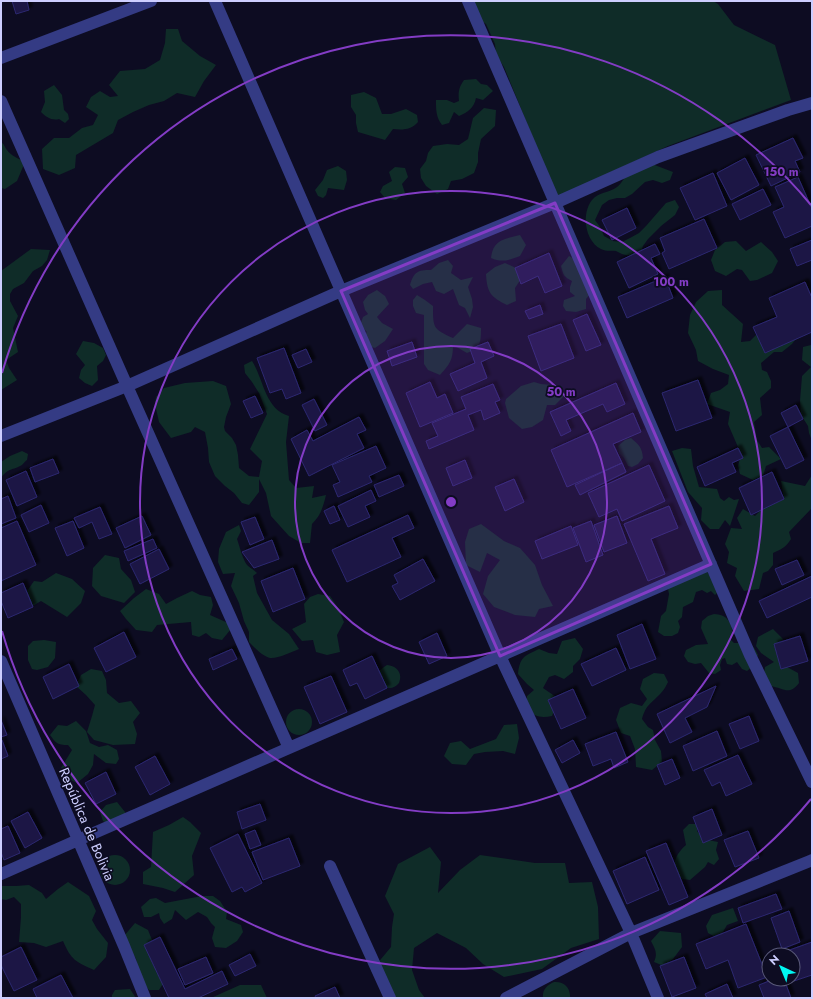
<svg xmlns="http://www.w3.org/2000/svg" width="813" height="999" viewBox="0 0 813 999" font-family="Jost,sans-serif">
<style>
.green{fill:#0f2c28}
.building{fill:#1b1744;stroke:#2d2871;filter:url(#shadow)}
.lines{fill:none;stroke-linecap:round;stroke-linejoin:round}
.minor{stroke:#343b84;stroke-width:12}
.marked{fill:#833cc5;fill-opacity:0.2;stroke:#833cc5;stroke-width:3;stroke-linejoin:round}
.ring{fill:none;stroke:#833cc5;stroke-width:2}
.labels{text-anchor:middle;stroke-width:3.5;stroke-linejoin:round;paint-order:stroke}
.street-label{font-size:14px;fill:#cdceff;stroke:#0d0c22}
.centre{fill:#833cc5;stroke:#0d0c22;stroke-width:2}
.ring-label{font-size:12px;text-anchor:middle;font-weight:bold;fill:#833cc5;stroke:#0d0c22;stroke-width:3.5;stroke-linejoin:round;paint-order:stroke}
</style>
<defs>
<filter id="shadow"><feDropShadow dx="3.5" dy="-3.5" stdDeviation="1" flood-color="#0009"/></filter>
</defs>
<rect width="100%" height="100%" fill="#0d0c22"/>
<path class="green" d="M472 1H713L718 4 734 25 775 45 791 100 668 146 557 197 504 67 496 55 495 44 486 24 480 20Z
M166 29H178L182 41 200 56 216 65 204 81 195 97 177 93 164 101 149 105 133 112 118 120 113 133 76 155 75 168 59 175 43 169 42 149 54 138H69L82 128 93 125 98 115 86 107 91 97 100 91 110 97 118 96 109 85 120 71 145 69 160 60 165 43Z
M476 79 481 84 487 85 493 91 483 100 476 98C474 108 468 112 459 116L454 112 449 123 442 125C436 117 436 110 436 100H447L454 103 459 101C458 92 459 87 464 80Z
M54 85 62 95 64 110 68 114 69 119 65 123 59 119C52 121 46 117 41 112L45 102 44 91Z
M364 92 376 98 382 114H391L406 109 417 115 418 122C411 130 403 130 393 129L385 140 358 132 356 123V115L351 107V95Z
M484 108 496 110 495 126 481 139 478 153V162L474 173 462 179 451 181 448 189 437 194 426 186 421 178 420 169 426 161 428 153 433 146 447 144 459 145 468 139 473 118Z
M1 142C5 145 4 146 7 150 10 155 19 159 25 162L17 181 5 189 1 188Z
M652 164 673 172 670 180 662 183 653 180 645 182 632 194 625 198H617L609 200 602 205 595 220 600 227 604 236 613 241 622 242 630 238 639 233 646 226 666 203 675 200 679 207 675 215 661 226 648 239 643 246 640 255C633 256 628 256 622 254 620 253 618 252 616 251 610 250 608 252 601 249 585 241 581 214 592 200 598 192 609 193 617 187 622 184 625 175 628 173 633 170 646 167 652 164Z
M338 166 346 171 347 180 344 190 328 188 326 195 323 198 318 196 315 190 323 180 327 170Z
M395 167 405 168 408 177 402 184 405 193 396 200 385 198 380 192 383 186 392 181 389 172Z
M520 235 526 245 520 256C509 260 502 263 491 258 493 239 505 239 520 235Z
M736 241 746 251 761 242 772 252 778 261 772 273 757 280 750 281 742 270 737 269 726 276 715 271 711 260 715 250 725 242Z
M31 249 50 250 47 260 42 266 33 271 24 283 13 289 10 294V301L18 316 13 328 18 352 6 360 9 368 17 380 1 390V271Z
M569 256 578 261 592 292 586 299V309L576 312 566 311 563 306 564 300 575 296 570 292V287L572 281C564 277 563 275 561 266Z
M448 260 453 266 451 273 461 280 473 277 468 287 472 299 473 307 470 318 465 308 459 305 453 289 444 294 436 291 432 282 423 284 413 289 410 285C414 272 417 270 431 270L439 263Z
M505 263 516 268 521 279 515 288 516 301 507 305C491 297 487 293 486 274L495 267Z
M377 290 385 296 389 304 377 317 382 323 393 329 385 341 375 348 365 345 362 336 367 332 360 325 363 317 368 314 365 310 363 302 368 295Z
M722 290V305L743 324 741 342 750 341 757 334 799 335 792 344 782 352H774L761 363 762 370 767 372 771 381V388L760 398 762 415 754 422 757 440 762 448 769 447 781 459 766 466 763 476 753 480 740 474 738 466 741 454 728 424 730 412 707 404 711 393 720 390 728 384 729 375 713 369 698 361 696 350 688 333 690 315 696 302 708 291Z
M417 295 425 300 433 306C433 328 433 329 453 338L467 324 481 328C481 342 481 348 467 353L453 345C453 360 450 364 440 375L428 370 424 364V315L416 313 413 306V300Z
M83 341 94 343 103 348 106 355 103 361 97 366 98 380 92 386 85 383 79 378 81 370 85 365 76 354Z
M811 345 812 346V441L809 433 808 426 801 415 800 401 802 376 811 367 802 360 803 347Z
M252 361C264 380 265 409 289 416L286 442 289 480 296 488 314 486 312 498 326 495C323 507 321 515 312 524L310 543H301L289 536 271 516 266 493 259 479V492L249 505 242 503 234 493 225 486 215 476 209 462 208 448 205 432 195 427 191 432 171 438 159 422 155 404 156 397 164 388 185 383 213 381 226 386 231 404 226 417 224 427 225 431 232 438 236 445 238 455 239 468 249 476 259 477 262 461 250 449 267 414 259 393 252 382 245 373 244 365Z
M534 382 541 384 562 386 564 396 555 405H547L543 420 532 427 522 429 509 418 505 403 506 399 521 386Z
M631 438C639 445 642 447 643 458L638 464 632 467 628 466 624 458 619 453 618 446 625 440Z
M682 448 691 449 693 466 699 487 717 489 720 498 724 501 729 497 734 500 739 499 730 526 725 520 719 529H710L701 520 702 508 688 492 672 451Z
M22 451 28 454 27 460C25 461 24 463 22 465 12 471 9 467 1 478V462L10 456Z
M812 475 811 509 789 532 791 539C786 547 782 549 773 553V565L768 571 763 573 759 589 744 591 735 576 737 568 727 563 729 552 725 544 731 528 742 529 737 518 743 509 755 516 762 509 784 499 781 481 805 486Z
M481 524 504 541 520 548 535 565 542 585 553 606 539 609 535 617 515 615 494 607 483 594 488 576 500 560 487 553 480 572 466 565 465 542 469 529Z
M239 525 241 531 237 539C240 547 242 558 247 565 249 567 254 570 257 573L253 576 257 593 272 620 289 634 299 649C292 652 277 659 270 658 262 656 255 648 249 642V632L244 621 239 603 231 586 235 573 223 574 218 562 219 549 226 532Z
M105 555 119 558 121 569 131 580 135 592 124 603 101 596 92 586 93 568Z
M703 566 720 590 715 595 711 591 707 593 702 590 696 592 693 602 683 607 682 617 678 621 680 627 678 633 672 636H664L658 632 661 616 666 611 669 594 668 589 672 584Z
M56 573 72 579 85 591 81 603 67 617 41 601 31 607 25 594 34 581 42 582Z
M146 589 159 594 166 604 177 598 192 591 200 595 211 597 213 605 210 615 228 623 231 629 222 640 212 638 206 633 199 637 192 635 191 622 157 625 152 632 136 630 126 619 120 611 134 598Z
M318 594 330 596 338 608 344 622 337 635 340 652 327 655 316 652 313 640 302 641 292 629 306 622 304 604 310 597Z
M714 614C727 615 730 620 733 633L729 638 734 643C747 643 752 641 758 655L752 667 747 671 742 669 737 662 732 665 727 664 725 658 722 659 720 665 721 670 715 674 709 673 701 663 695 664 688 662 684 656 686 650 696 645 708 644 701 628 702 621 708 616Z
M773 629 783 639 777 651 787 667 798 673 799 683C789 696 784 688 770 686L764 674 765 667 774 662 761 653 756 646 758 637Z
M575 638 583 649 580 659 573 666V672L564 679 555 675 549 677 543 688 556 697V706L552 716C541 718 535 717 526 709L527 696 534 690 527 684 518 674C520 657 524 656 539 649L549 653 557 654 562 641Z
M44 640 56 642 55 658 48 667 37 670 32 669 28 660V646L33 641Z
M387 665C397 666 403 673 399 683 394 689 389 689 382 686L378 672 384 667Z
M91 669 102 671 106 680 107 693 119 703 131 701 140 713 133 722 137 734 135 744 113 745 94 740 87 732 92 716 95 705 86 695 76 686 81 675Z
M654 673 664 674 668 682C666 686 664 690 661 693 652 703 646 704 642 719L648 727 653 730 655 740 661 751 662 762 652 770 636 767 635 749 630 736 621 733 616 720 620 708 631 703 642 706 647 699 640 689 643 679Z
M286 722a13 13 0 1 1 26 0a13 13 0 1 1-26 0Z
M76 721 86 731 90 743 99 747 108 745 117 750 119 759 116 764 106 763 94 754 93 765 88 774 77 783 64 777 61 768 72 750 68 745C57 745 56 743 50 735L58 725 67 726Z
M517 724 519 738 515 754 503 751 485 752 474 754 466 765 452 764 444 756 450 743 461 741 470 749 496 739 504 725Z
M117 802 125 812 127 821 114 829 103 821 100 812 106 805Z
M183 817 190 822 201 833 192 856 194 875 175 892 163 888 143 884V872L151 867 153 832 169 825Z
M689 824H698L697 831 703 839 718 842 716 850 719 859 714 865 708 862 705 867 690 880 682 879C680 877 678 874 676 871 672 861 678 852 686 845L683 830Z
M430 847 441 862 438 893 460 870 480 855 535 863H565L569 883 592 882 598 907 599 939 571 948 542 969 504 977 483 964 466 948 437 933 414 948 412 970 419 990 425 998H388L371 971 391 947 392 927 394 914 385 896 398 864Z
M100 870a15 15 0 1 1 30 0a15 15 0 1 1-30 0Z
M68 882 89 896 96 911 92 920 97 929 108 943 106 957 94 970C76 962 71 960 63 941L46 947 34 943 19 942 21 917V904L14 897 6 900 1 899V886H16L29 885 42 893 46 899 58 889Z
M202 896H213L220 901 227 912 226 919 241 925 243 932 237 941 226 948 215 947 212 938 215 927 211 923 207 917 198 912 186 920 175 910 172 919 164 924 160 918 159 913 151 917H144L141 907 150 899 156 898 165 903Z
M733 908 738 921 727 925 719 939 708 933 706 926 712 915Z
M135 923 148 930 154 945 164 982 159 990H149L141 980 138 968 136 959 124 936Z
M660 931 681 933 682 947 673 959 664 966 654 962C658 953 655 949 651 941Z
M554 982C564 981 571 988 570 998H543C542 990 547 985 554 982Z
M240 985H261L267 998H211Z
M130 989 136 998H112V995L115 990Z"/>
<path class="building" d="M12 1H27L29 10 16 14Z
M793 138 803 158 795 161 800 172 771 186 756 155Z
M745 158 759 185 731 200 717 173Z
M713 173 727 206 695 220 680 188Z
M798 177 812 209V226L785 238 773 212 784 207 775 187Z
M763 189 771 205 740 220 732 204Z
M627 208 636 228 612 240 602 220Z
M704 219 717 248 669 269 662 253 665 251 660 238Z
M812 240V260L797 266 790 249Z
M655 244 660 254 651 258 658 274 629 288 617 262Z
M549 253 562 286 545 293 538 276 521 284 515 268Z
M665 277 673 298 627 318 618 297Z
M805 282 812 298V332L765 353 753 327 777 317 769 298Z
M540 305 543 314 529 319 525 311Z
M587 314 601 345 586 351 573 320Z
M561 324 574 358 541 371 528 336Z
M412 342 417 357 392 366 387 351Z
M488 342 494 356 481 362 487 378 458 391 450 374 475 363 470 349Z
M284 348 301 393 286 399 282 389 270 393 257 358Z
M306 349 312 362 298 368 292 355Z
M698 380 712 418 676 431 662 393Z
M430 382 437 398 445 394 453 413 420 427 406 393Z
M616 383 625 404 607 412 603 404 566 420 571 431 561 436 550 412Z
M493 384 500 400 495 402 500 413 484 420 481 410 468 415 474 430 429 449 426 441 438 436 432 423 466 409 461 397Z
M255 396 263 413 251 418 243 401Z
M314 399 327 425 315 431 302 405Z
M796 405 803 419 788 427 781 413Z
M633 413 641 432 613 444 622 463 567 487 551 450Z
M359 417 366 430 357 434 364 448 309 476 291 439 307 430 313 441Z
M788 427 804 460 786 469 770 436Z
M376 446 386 468 369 476 372 482 338 497 333 485 340 482 332 465Z
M738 448 743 458 732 463 736 472 705 486 697 467Z
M53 459 59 473 35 482 30 468Z
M465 460 472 478 453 486 446 468Z
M622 463 626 472 580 495 575 485Z
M649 465 665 501 622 521 617 509 599 517 588 493Z
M26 471 37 497 17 506 6 480Z
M772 472 784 499 751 515 739 488Z
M399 475 404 486 379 497 374 485Z
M514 479 524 502 505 511 495 487Z
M371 490 376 501 365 506 370 517 348 527 338 506Z
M8 496 16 518 1 524V499Z
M41 505 49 523 29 532 21 515Z
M334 506 340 520 330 524 324 511Z
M669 506 678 528 651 539 665 574 648 581 624 524Z
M100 507 112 534 99 539 92 522 79 528 74 518Z
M408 515 414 528 392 538 401 557 347 582 332 550Z
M142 516 151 535 125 548 116 528Z
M617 516 627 543 604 552 594 525Z
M255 517 264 539 250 545 241 522Z
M17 521 36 565 1 581V528Z
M73 521 84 548 67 556 55 528Z
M591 521 603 555 586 562 573 528Z
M571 526 578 545 542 559 535 541Z
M153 539 157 548 128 561 124 551Z
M272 540 279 559 254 568 242 552Z
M159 549 169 569 140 584 130 564Z
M423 559 435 581 400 600 392 586 398 583 394 575Z
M797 560 804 575 782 585 775 569Z
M293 568 305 599 273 612 261 581Z
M812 576V597L767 618 759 601Z
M23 583 33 607 8 618 1 601V593Z
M642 624 656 659 630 669 617 635Z
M124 632 136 657 106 672 94 648Z
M437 633 447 656 429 664 419 642Z
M800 636 808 661 781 669 774 644Z
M616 648 626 670 592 686 581 664Z
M232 649 237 659 213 670 209 659Z
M372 656 387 688 365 699 357 683 350 686 343 670Z
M69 664 79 686 53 699 43 677Z
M331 676 347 712 320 724 304 687Z
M716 686 707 707 685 718 692 732 670 743 657 714Z
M573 689 586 718 561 729 548 700Z
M749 716 759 741 740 749 729 724Z
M1 720 7 735 1 737Z
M717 731 727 756 693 771 683 746Z
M616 732 628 762 614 768 611 759 593 766 585 744Z
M1 740H2L8 756 1 759Z
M573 740 580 753 562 763 555 750Z
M738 755 752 784 726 796 720 782 712 786 704 770Z
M155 756 170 784 150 795 135 767Z
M672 759 680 778 665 785 657 765Z
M106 772 116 794 96 804 85 783Z
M260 804 266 820 242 829 237 812Z
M712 809 722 835 703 843 693 817Z
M28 812 42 838 25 848 11 821Z
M8 826 20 853 4 860 1 852V829Z
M255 830 261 845 250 849 245 834Z
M748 831 759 858 735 867 724 840Z
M238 834 262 883 245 892 242 887 232 892 210 848Z
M289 838 300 866 263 880 252 852Z
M666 843 688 897 669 905 646 851Z
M645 857 659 890 627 904 613 871Z
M776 894 782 909 743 923 738 908Z
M789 911 800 942 782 949 771 918Z
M746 924 767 977 738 988 728 960 706 969 696 944Z
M160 937 185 989 222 971 228 984 198 998H169L144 945Z
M812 942V975L794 981 793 977V955H785L784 952Z
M21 947 37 980 14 991 1 965V957Z
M250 954 256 966 235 976 229 965Z
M206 957 213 973 185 985 178 969Z
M684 957 696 988 672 997 660 966Z
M61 975 73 998H37L33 989Z
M774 979H784L791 998H764L759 985Z
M727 984 733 998H707L705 994Z
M335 987 340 998H316L315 996Z"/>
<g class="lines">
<path class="minor" d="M215 1 500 656 631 933 658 998
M468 1 750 655 812 782
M1 58 151 1
M1 101 127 386 289 748
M1 436 127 386 341 291 555 203 658 157 788 110 812 103
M1 661 124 946 145 998
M330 866 390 998
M1 874 78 840 711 564
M506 998 631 933 810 861 812 860"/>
</g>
<path class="marked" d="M555 203 711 564 500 656 341 291Z"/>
<g class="ring">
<circle cx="451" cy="502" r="156"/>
<circle cx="451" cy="502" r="311"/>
<path d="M811 799A467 467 0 0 1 2 631M2 373A467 467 0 0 1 811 205"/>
</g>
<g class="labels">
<g class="street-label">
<text transform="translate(87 824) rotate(67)" y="5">República de Bolivia</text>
</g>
</g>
<circle cx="451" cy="502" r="6" class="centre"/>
<g class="ring-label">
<text x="781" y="176">150 m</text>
<text x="671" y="286">100 m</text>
<text x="561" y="396">50 m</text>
</g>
<rect width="813" height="999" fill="none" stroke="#cdceff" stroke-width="4"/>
<g transform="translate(781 967) rotate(316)"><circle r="19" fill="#0d0c22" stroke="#5a5a7a"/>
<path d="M0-3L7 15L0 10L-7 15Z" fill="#00f8f2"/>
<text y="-6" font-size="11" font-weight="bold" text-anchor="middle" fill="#cdceff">N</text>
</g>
</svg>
